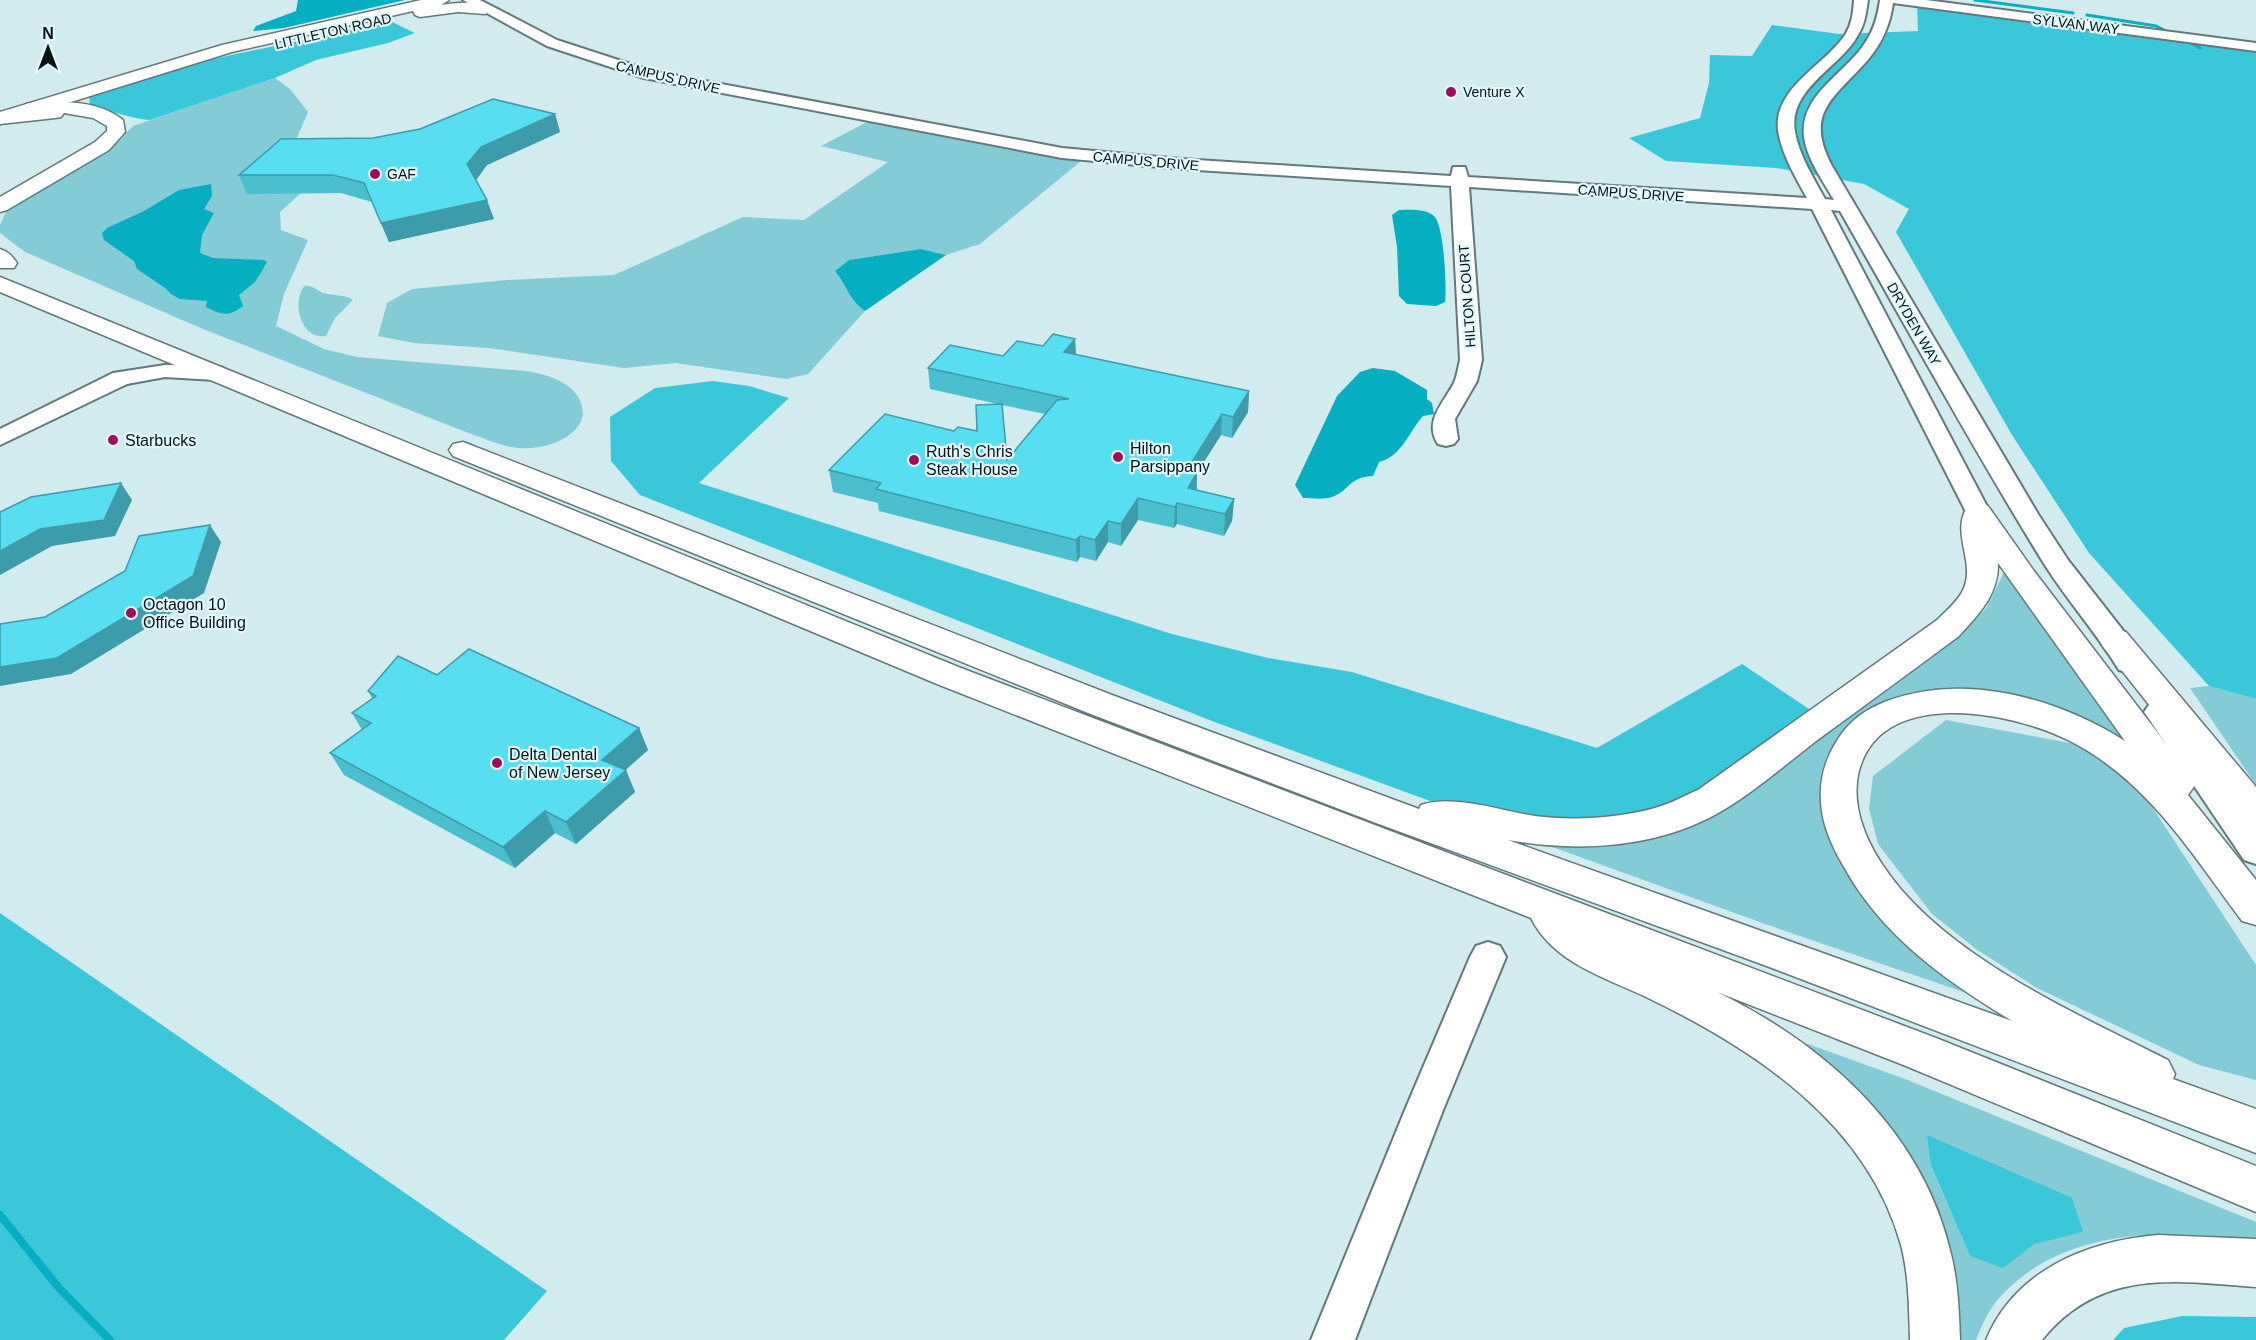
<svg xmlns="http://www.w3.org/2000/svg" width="2256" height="1340" viewBox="0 0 2256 1340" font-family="Arial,sans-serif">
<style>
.green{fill:#83cbd5;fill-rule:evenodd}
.forest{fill:#3ac7d9}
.water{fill:#05afc1}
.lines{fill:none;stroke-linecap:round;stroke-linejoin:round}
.stream-far1{stroke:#05afc1;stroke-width:3}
.stream{stroke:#05afc1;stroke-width:8}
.minor-casing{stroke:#62787b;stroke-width:4}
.major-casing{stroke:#62787b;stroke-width:3}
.highway-casing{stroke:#62787b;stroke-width:3}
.minor{fill:#fff;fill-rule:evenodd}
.major{fill:#fff;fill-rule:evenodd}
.highway{fill:#fff;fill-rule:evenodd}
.wall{fill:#4cbfcf;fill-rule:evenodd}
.shaded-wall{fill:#3e9ba9}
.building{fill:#58def1;stroke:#3e9ba9;stroke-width:1.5}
.poi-dot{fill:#9e0d57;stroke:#dff8fc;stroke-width:2}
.labels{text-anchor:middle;stroke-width:4.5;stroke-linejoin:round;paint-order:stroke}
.far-street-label{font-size:14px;fill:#0a1214;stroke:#dff8fc}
.far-poi-label{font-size:14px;fill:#0a1214;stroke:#dff8fc;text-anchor:start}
.poi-label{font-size:16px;fill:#0a1214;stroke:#dff8fc;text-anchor:start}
</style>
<rect width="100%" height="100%" fill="#d2ebef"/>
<path class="green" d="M275 78 290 89 308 112 289 156 248 193H301L280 212 281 230 308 240 284 294 276 326 324 349 357 357 526 371C551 375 583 385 583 415 577 442 536 452 512 447 498 445 484 438 471 434L203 329 25 252 0 233V225L7 210 36 188 119 141 133 126Z
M867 122 1081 161 980 244 946 255 921 249 849 260 835 271C847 286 849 300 865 311L808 374 786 379 675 363 624 368 489 348 414 343 378 336 387 303 412 289 507 280 614 275 743 217 804 220 888 162 821 146Z
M304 286C312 285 316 290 323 293 333 296 345 294 353 300L335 318 326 336C300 339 292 303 304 286Z
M2004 572 2146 761 1991 696 1855 720 1835 743 1823 780V805L1990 1001 1768 925 1544 844 1615 839 1884 689 1974 621 1987 607Z
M2209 686 2256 699V785L2190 688Z
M1946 720 2076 744 2137 784 2256 965V1080L2199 1065 2035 987 1976 949 1932 914 1878 844 1869 809 1873 776Z
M1803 1044H1808L1905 1079 2256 1222V1242C2172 1228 2067 1227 2004 1293 1991 1305 1982 1324 1976 1340H1950L1939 1243ZM1931 1167 2082 1232 1970 1256Z"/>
<path class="forest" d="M1917 4 2256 49V699L2209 686 2089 553 2012 435 1896 232 1909 209 1864 184 1776 168 1666 161 1629 138 1700 118 1709 83 1710 55 1752 56 1772 25 1839 34 1918 31Z
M390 21 415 33 388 43 316 60 275 78 150 120C129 119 111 109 90 107L89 96C185 58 290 46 390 21Z
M713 381 749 386 789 398 699 483 1172 634 1268 658 1352 672 1597 748 1742 664 1812 711 1743 761 1671 805 1600 822H1518L1441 805 1212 721 640 495 611 461 610 417 655 388Z
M0 913 547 1291 504 1340H0Z
M1927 1135 2072 1198 2083 1232 2034 1244 2003 1268 1970 1256 1931 1166Z
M2182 1316 2256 1317V1340H2113L2124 1328Z"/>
<path class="water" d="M298 0H405L284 28 253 31 256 26 296 11Z
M211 184 212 196 204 209 214 213 202 235 200 253 213 258 264 260 267 262 255 282 239 295 243 306C229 317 221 315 206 307L207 301 180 299 171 294 165 288 137 269 134 261 104 240 102 233 107 228 144 211 179 190Z
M1399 210C1409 210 1427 208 1435 217 1444 228 1447 288 1445 302L1436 306 1407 304 1399 296 1397 247 1392 215Z
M921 249 946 255 865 311C849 300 847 286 835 271L849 260Z
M1373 368 1395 371 1427 390V399L1432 403 1434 414 1423 416C1408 433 1402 456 1379 462L1373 476C1348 477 1351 490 1332 497 1323 500 1312 498 1303 498L1295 485 1337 396 1360 372Z"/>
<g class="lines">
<path class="stream-far1" d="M1975 0 2073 13
M2087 15 2156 26 2164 30
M2183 39 2200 48"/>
<path class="stream" d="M0 1215 59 1288 110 1340"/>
<defs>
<path id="minor" d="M463 0H480L557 40 652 71 1062 148 1181 159 1451 176 1453 167H1465L1468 177 1807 198C1796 178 1781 153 1778 130 1773 88 1825 65 1845 35 1852 24 1853 13 1854 0H1868C1866 13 1865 24 1858 35 1841 67 1787 89 1795 132 1799 155 1814 179 1825 199L1834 200C1823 181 1807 159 1804 137 1799 95 1845 74 1865 43 1874 30 1878 15 1880 0H1926L2256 43V51L1893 3C1890 26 1881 45 1866 62 1833 99 1804 113 1832 166L2038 514 2068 560 2125 633 2143 663 2139 670 2129 673 2119 670C2096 632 2066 599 2043 562 1972 447 1907 328 1840 211L1831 210 1990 512 1987 517 1978 520 1969 517 1966 512 1812 209 1469 187 1482 360 1477 381 1455 419 1458 439 1454 444 1446 446 1438 444C1423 422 1444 402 1454 383 1457 376 1458 368 1460 360L1451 186 1181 169 1062 158 644 78 547 46Z
M165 365 215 366 223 368 226 373 223 378 215 380 165 377 127 384 0 445V429L113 373Z
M2159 701 2169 705 2256 826V864L2244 860 2149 719 2144 712 2149 705Z
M1488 942 1500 946 1506 957 1443 1110 1355 1340H1311L1405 1110 1470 957 1476 946Z"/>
<path id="major" d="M421 0H449L441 5C454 3 483 0 493 9L485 14 458 12 420 17 415 15 413 11 232 52 0 124V112L222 45Z"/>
<path id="highway" d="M32 103C62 101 98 100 123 120L125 132 109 150 7 210 0 212V197L95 142 107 131V126L93 118 64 113 61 117 55 118 0 124V112L25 110 23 108 26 104Z
M0 249C9 252 12 256 17 263L14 268H0Z
M0 277 961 668 1936 1038 2256 1166V1212L1906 1066 1717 992C1826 1045 1923 1132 1951 1254 1958 1282 1959 1311 1960 1340H1910C1909 1309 1909 1275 1901 1245 1867 1122 1753 1048 1644 996 1603 977 1553 962 1531 918L937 684 0 292Z
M463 442 1112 695 1419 809 1421 805C1454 794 1501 811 1535 816 1573 821 1619 818 1655 808 1670 804 1684 796 1698 790L1937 620C1945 612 1956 603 1962 592 1978 564 1949 533 1968 506L1978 503 1988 506 2034 571 2190 775 2195 785 2188 795 2256 880V925L2242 921C2192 854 2147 780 2070 741 2011 711 1877 685 1858 775 1852 806 1865 839 1882 864 1940 954 2075 1013 2168 1060L2175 1074 2173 1079 2256 1109V1153L1764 965 1376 823 1088 713 453 456 449 450 453 444ZM1998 563 2125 741C2057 698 1965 672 1887 701 1866 709 1850 720 1838 739 1823 762 1818 785 1822 812 1825 831 1834 850 1844 867 1882 936 1946 981 2012 1021L1508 840C1579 853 1662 848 1725 809 1757 790 1786 764 1816 741 1864 706 1912 671 1959 636 1979 614 1999 594 1998 563Z
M2115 629 2126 632 2256 787V827L2243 823 2104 648 2099 640 2104 632Z
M2158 1235 2256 1239V1287C2174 1281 2100 1268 2042 1340H1986C2015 1270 2087 1241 2158 1235Z"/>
</defs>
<use href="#minor" class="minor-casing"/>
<use href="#major" class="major-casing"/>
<use href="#highway" class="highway-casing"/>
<use href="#minor" class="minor"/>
<use href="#major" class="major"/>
<use href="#highway" class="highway"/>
</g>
<path class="wall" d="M555 114 560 132 487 165 476 180 494 219 389 242 372 202 341 193 247 194 239 175 373 138Z
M1075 339 1076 355 1249 391 1248 412 1232 438 1221 435 1197 473V491L1234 499 1232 521 1224 536 1177 524 1174 528 1138 520 1121 546 1108 542 1096 561 1080 557 1077 562 879 511 878 503 833 492 829 470 954 431H977L998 404 930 389 928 368 1003 356 1043 346ZM1002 405 1045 414 1007 460Z
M437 675 639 728 648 750 625 770 635 792 576 844 555 833 515 868 344 775 330 753 362 730 352 713 372 698 368 691Z"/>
<path class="shaded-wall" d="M555 114 560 132 487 165 474 183 467 164 481 147Z
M487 200 494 219 389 242 381 223Z
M1075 339 1076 359 1064 352Z
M1249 391 1248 412 1232 438 1233 417Z
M1222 414 1221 435 1197 473 1196 494 1187 505V470Z
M121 483 132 500 115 536 52 546 0 575V551Z
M1138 498V520L1121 546V524Z
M1234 499 1232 521 1224 536 1225 514Z
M1177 503V524L1174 528 1175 507Z
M1108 521V542L1096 561 1095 540Z
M210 525 221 542 204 593 71 674 0 686V667Z
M1080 536V557L1077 562 1076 540Z
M639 728 648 750 612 782 602 760Z
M626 770 635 792 576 844 566 822Z
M545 811 555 833 515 868 503 847Z"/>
<path class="building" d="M493 99 555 114 481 147 467 164 487 200 381 223 364 183 333 175H239L281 139 373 138 420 129Z
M1053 334 1075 339 1064 352 1249 391 1233 417 1222 414 1187 470 1197 472 1188 488 1234 499 1225 514 1177 503 1175 507 1138 498 1121 524 1108 521 1095 540 1080 536 1076 540 876 489 881 483 829 470 885 414 954 431 958 427 977 431 976 405 1002 404 1007 460 1057 400 1069 399 928 368 950 345 1003 356 1017 341 1043 346Z
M121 483 104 520 40 529 0 551V512L31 497Z
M210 525 193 576 57 658 0 667V624L45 617 125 571 139 536Z
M469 649 639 728 602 760 626 770 566 822 545 811 503 847 330 753 371 723 352 713 376 696 368 691 398 656 437 675Z"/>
<g class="poi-dot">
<circle cx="1451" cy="92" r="6"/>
<circle cx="375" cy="174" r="6"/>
<circle cx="113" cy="440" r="6"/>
<circle cx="1118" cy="457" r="6"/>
<circle cx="914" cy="460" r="6"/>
<circle cx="131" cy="613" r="6"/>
<circle cx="497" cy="763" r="6"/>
</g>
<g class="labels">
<g class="far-street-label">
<text transform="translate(2076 24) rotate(7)" y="5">SYLVAN WAY</text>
<text transform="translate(333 31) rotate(-13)" y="5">LITTLETON ROAD</text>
<text transform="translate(668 77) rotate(13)" y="5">CAMPUS DRIVE</text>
<text transform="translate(1146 161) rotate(5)" y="5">CAMPUS DRIVE</text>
<text transform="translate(1631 193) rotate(4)" y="5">CAMPUS DRIVE</text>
<text transform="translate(1467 296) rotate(-94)" y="5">HILTON COURT</text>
<text transform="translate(1914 324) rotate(60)" y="5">DRYDEN WAY</text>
</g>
<g class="far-poi-label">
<text x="1463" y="97">Venture X</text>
<text x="387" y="179">GAF</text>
</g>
<g class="poi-label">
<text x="125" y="446">Starbucks</text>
<text x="1130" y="454">Hilton<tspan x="1130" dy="18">Parsippany</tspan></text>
<text x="926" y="457">Ruth's Chris<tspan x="926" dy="18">Steak House</tspan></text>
<text x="143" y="610">Octagon 10<tspan x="143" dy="18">Office Building</tspan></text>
<text x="509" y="760">Delta Dental<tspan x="509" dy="18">of New Jersey</tspan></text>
</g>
</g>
<g transform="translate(48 48)" stroke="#dff8fc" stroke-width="4.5" paint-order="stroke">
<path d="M0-4.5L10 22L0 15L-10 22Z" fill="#0a1214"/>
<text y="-9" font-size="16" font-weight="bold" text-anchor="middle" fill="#0a1214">N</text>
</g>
</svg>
